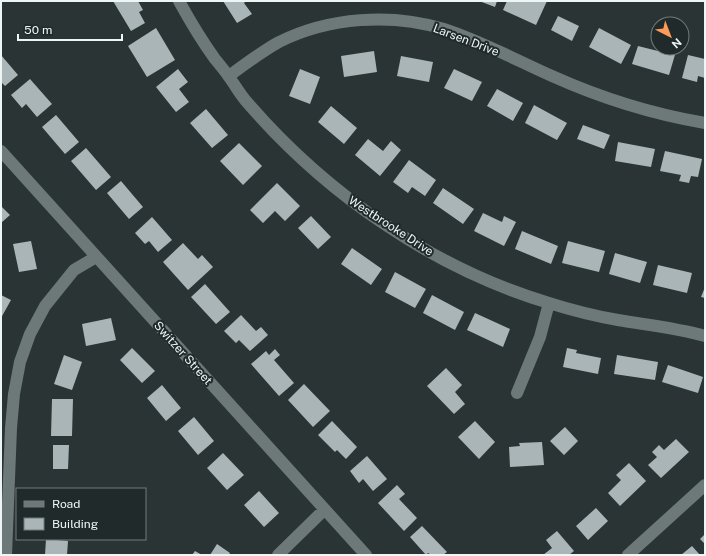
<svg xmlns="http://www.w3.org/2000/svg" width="706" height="556" viewBox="0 0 706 556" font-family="'Public Sans',sans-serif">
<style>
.building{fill:#a9b5b6}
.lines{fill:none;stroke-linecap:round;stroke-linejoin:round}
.street{stroke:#6d7879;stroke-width:12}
.secondary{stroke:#6d7879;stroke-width:12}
.labels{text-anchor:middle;stroke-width:4;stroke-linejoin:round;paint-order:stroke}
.street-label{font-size:12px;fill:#eef5f5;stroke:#212a2b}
</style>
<rect width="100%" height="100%" fill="#2a3435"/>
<path class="building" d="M113 1H138L143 10 139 12 145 23 131 31Z
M223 1H246L244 3 252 14 237 23Z
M479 1H497L495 7Z
M507 1H529L532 2V1H547L536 25 503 10Z
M558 16 579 26 572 41 551 30Z
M156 28 175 60 147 77 128 46Z
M599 28 631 45 621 64 589 47Z
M638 46 658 51 659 48H677L669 75 632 64Z
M374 51 377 72 344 77 341 56Z
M1 55 18 75 5 86 1 82Z
M688 55 705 59V78L698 76 697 82 682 78Z
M401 56 433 62 429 82 397 76Z
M178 69 188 82 179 89 189 102 176 112 156 87Z
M300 69 320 77 310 104 289 96Z
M454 69 482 82 472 101 444 88Z
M30 79 52 104 37 117 26 104 22 108 11 95Z
M497 89 523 103 513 121 487 106Z
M534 105 567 123 557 140 525 123Z
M331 106 357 128 344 144 318 122Z
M206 109 228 135 212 148 190 123Z
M56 115 79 142 65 154 42 127Z
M583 125 610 135 604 149 577 139Z
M368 139 383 151 391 141 401 150 380 176 355 155Z
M618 142 655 149 651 167 615 161Z
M239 143 262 166 243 185 220 161Z
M86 148 111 177 96 190 71 161Z
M665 151 702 159 698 177 691 176 689 183 679 181 681 175 660 171Z
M409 160 436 180 425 196 412 187 408 193 393 182Z
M121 181 143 207 129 219 107 193Z
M277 183 300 206 285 221 275 211 263 223 250 210Z
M443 188 474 209 463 224 433 203Z
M1 206 10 215 1 223Z
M483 213 502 222 504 216 516 222 504 246 474 231Z
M311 216 331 237 318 249 298 228Z
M152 217 172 240 158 252 149 241 145 244 135 233Z
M522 231 558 246 551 264 515 249Z
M31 241 37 269 19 272 13 244Z
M568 241 605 251 599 272 562 263Z
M183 243 198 259 202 255 213 267 188 290 163 262Z
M352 248 382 269 371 285 341 264Z
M615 253 647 262 640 283 609 274Z
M658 265 692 273 687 293 653 285Z
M395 272 426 289 415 308 385 292Z
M205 284 230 312 216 324 191 297Z
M705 287V298L701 297Z
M1 295 11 300 1 318Z
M432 295 464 312 455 330 423 313Z
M475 313 510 329 503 347 467 330Z
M241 315 256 331 261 327 268 335 250 351 239 340 236 343 224 331Z
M111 318 116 340 86 346 82 324Z
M132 348 155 371 142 383 120 360Z
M567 348 577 350 576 353 601 358 598 374 563 367Z
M275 349 280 355 274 360 294 383 279 396 251 364 266 351 269 355Z
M64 355 82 362 72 390 54 384Z
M617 355 658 362 655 380 614 374Z
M668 365 703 377 698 393 662 382Z
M446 368 462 385 455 392 465 404 454 414 427 386Z
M304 384 330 411 313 427 288 400Z
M162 385 181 408 166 421 147 398Z
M52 399H73L72 436H51Z
M194 417 214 441 198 455 178 431Z
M332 421 357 447 346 459 337 450 335 452 318 435Z
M475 421 495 442 479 459 458 437Z
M565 427 578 441 564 455 550 441Z
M676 439 689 452 661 478 648 465 657 457 652 452 659 445 664 450Z
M542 442 544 465 510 467 509 447 520 446 519 443Z
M53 445H69L68 469H53Z
M223 453 244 475 227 490 207 468Z
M367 456 387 479 373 491 363 479 359 483 350 471Z
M629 463 646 481 620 506 608 493 621 480 616 475Z
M397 485 405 494 399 499 417 518 404 531 378 503Z
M259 491 279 513 264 527 244 505Z
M596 508 608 521 588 540 576 526Z
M422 526 447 552 443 555H431L428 553 426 555 410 537Z
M557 531 574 551 569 555H543L552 548 546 540Z
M705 534V544L700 539Z
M46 539 68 541 67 555H45Z
M217 544 230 553 229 555H210Z
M692 546 700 555H681Z
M195 551 202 555H192Z"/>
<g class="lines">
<path class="street" d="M179 1C190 21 202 41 215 59 220 65 225 71 229 77 235 85 240 94 246 101 325 193 432 268 549 303 571 310 595 316 618 320 647 325 677 328 705 336
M229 76C245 64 261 52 279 42 329 17 391 13 444 29 481 41 516 60 552 76 601 98 652 114 705 123
M1 151 366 555
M517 393 540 337 549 303
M6 555 11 428 14 394 20 362 30 334 45 306 74 270 96 257
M278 555 324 510"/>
<path class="secondary" d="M628 555 705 485"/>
</g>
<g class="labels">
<g class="street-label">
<text transform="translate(466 40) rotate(21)" y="4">Larsen Drive</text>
<text transform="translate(391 226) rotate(33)" y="4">Westbrooke Drive</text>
<text transform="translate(183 353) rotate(48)" y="4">Switzer Street</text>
</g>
</g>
<rect width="706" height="556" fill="none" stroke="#eef5f5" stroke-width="4"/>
<rect x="16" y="488" width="130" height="52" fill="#212a2b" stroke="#737b7c"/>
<rect x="24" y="501" width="20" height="6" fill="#6d7879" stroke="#737b7c"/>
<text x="52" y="508" font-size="12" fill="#eef5f5">Road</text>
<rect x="24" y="518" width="20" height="12" fill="#a9b5b6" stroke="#737b7c"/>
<text x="52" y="528" font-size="12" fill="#eef5f5">Building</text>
<g transform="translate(670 36) rotate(138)"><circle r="19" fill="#212a2b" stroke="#737b7c"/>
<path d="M0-3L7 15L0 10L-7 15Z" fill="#fe9b58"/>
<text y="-6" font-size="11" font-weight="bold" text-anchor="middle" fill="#eef5f5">N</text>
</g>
<path d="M18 34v6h104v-6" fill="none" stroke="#eef5f5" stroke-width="2"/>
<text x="24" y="34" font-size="12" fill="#eef5f5" stroke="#212a2b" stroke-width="3" paint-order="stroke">50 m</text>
</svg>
